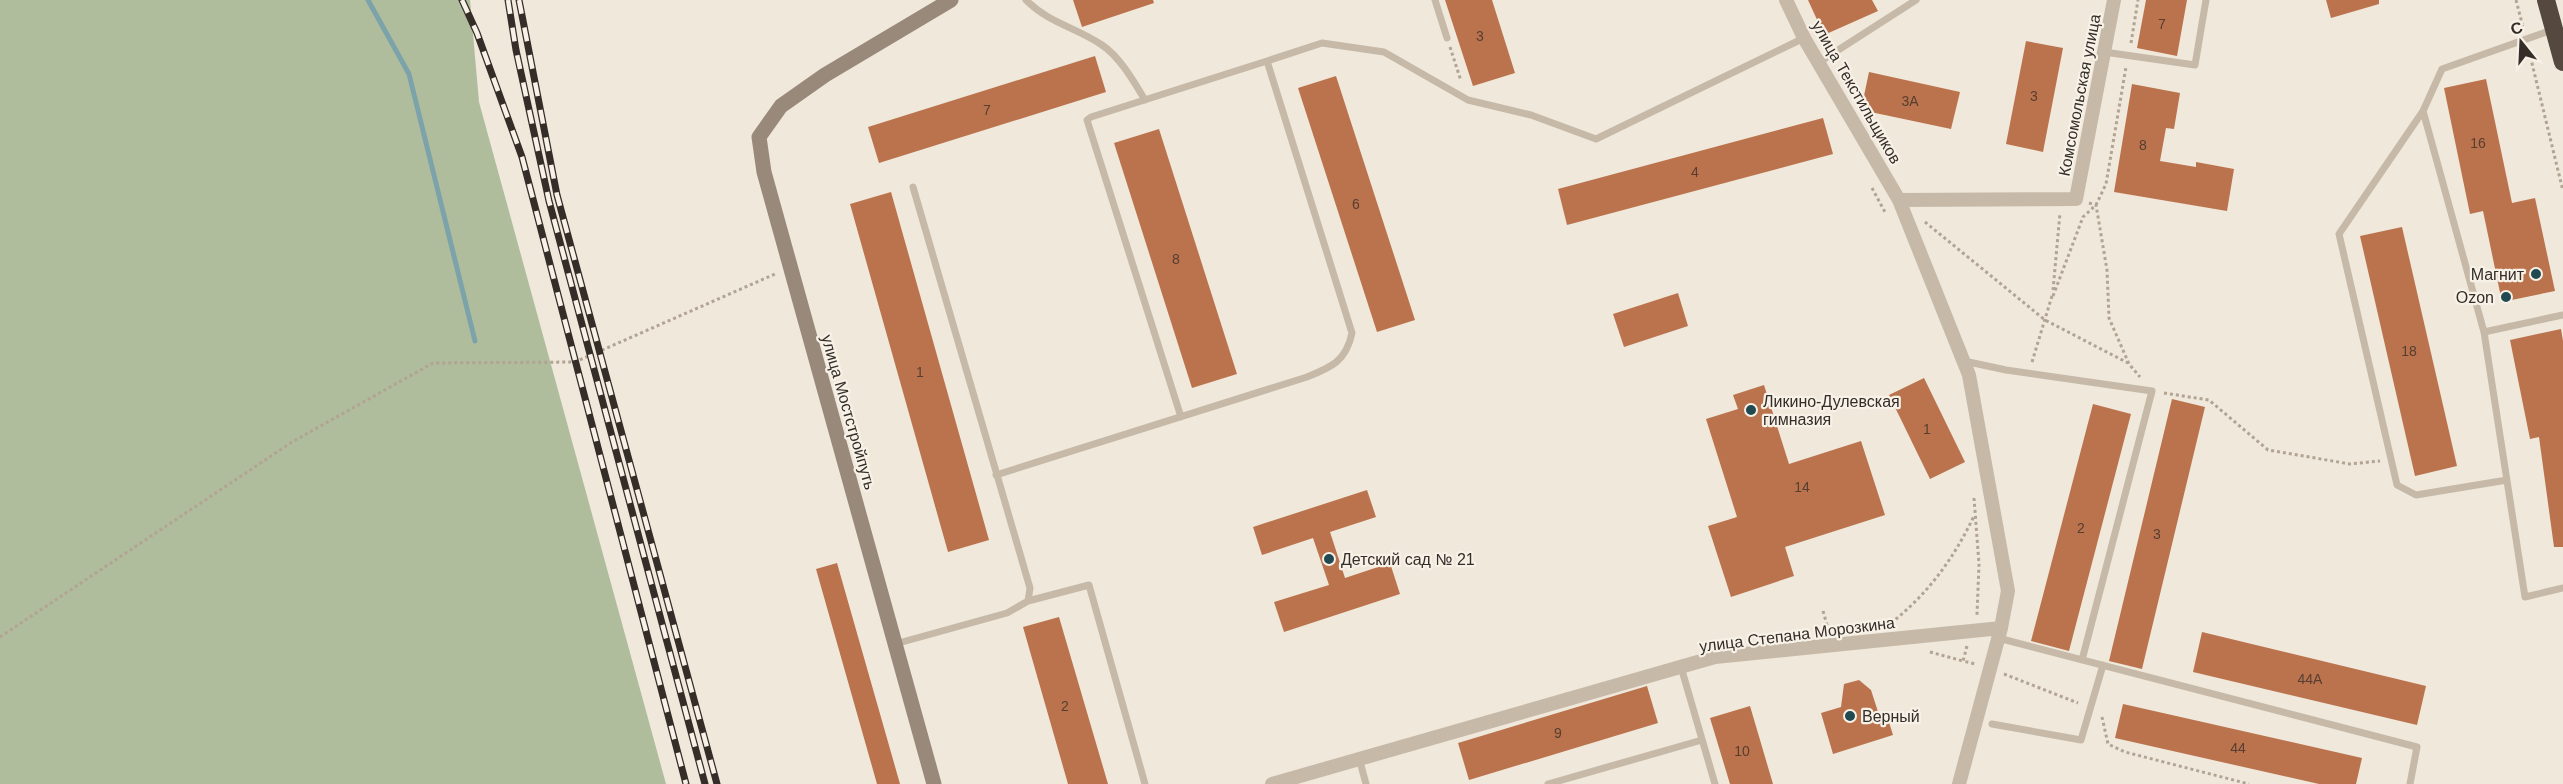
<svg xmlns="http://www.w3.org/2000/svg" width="2563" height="784" viewBox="0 0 2563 784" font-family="Arial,sans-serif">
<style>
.green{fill:#afbd9d}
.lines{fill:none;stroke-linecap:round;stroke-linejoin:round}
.stream{stroke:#7da3aa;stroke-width:5}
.building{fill:#bb734d}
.path{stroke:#b2a393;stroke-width:3;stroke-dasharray:3 3;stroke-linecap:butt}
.lane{stroke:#c6b9a8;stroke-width:7}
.street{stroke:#c6b9a8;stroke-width:14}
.secondary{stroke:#99897a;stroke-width:15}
.highway{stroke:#54483f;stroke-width:18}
.rail-casing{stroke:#342d28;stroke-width:7}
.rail{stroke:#f7f1e7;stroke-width:4.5;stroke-dasharray:14;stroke-linecap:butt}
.poi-dot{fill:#214951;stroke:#f7f1e7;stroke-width:2}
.labels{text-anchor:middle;stroke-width:4.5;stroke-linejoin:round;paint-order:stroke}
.number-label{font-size:14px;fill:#563e31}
.street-label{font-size:16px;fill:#342d28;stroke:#f7f1e7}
.poi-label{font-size:16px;fill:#342d28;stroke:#f7f1e7;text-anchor:start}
</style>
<rect width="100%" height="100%" fill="#efe8db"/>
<path class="green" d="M0 0H470L479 102 666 784H0Z"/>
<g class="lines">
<path class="stream" d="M368 0 409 74 475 341"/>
</g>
<path class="building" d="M1073 0H1153L1154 3 1082 27Z
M1445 0H1492L1515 73 1473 86Z
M1808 0H1872L1878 11 1824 35Z
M2146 0H2187L2177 56 2137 48Z
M2326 0H2379V4L2331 18Z
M2026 41 2063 48 2043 152 2006 144Z
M1095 56 1106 92 879 163 868 127Z
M1869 72 1960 92 1951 129 1861 110Z
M1336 76 1415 320 1377 332 1298 88Z
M2486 79 2512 203 2535 198 2555 291 2502 302 2483 211 2470 214 2444 88Z
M2132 84 2180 93 2174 129 2166 128 2160 161 2196 167V162L2234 169 2227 211 2114 192Z
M1823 118 1833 154 1567 225 1558 189Z
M1159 129 1237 374 1192 388 1114 143Z
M891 192 989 540 948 552 850 204Z
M2402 227 2457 466 2415 476 2360 236Z
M1678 293 1688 326 1624 347 1613 314Z
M2561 329 2563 341V547H2554L2539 437 2530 439 2510 340Z
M1924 378 1965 462 1930 479 1889 395Z
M1764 385 1789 464 1861 441 1885 515 1785 547 1794 576 1731 597 1708 526 1737 517 1706 419 1738 409 1733 395Z
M2172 399 2205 407 2142 669 2109 661Z
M2093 404 2131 414 2069 651 2031 641Z
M1367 490 1376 517 1330 532 1345 578 1390 563 1400 594 1284 632 1274 602 1329 585 1313 538 1262 555 1253 527Z
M837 563 900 784H877L816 569Z
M1059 617 1108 784H1068L1023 627Z
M2202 632 2426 686 2417 725 2193 672Z
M1859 680 1871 690 1881 721 1888 719 1893 735 1833 754 1821 713 1841 707 1844 684Z
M1647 686 1658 723 1469 780 1458 743Z
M2123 704 2362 758 2356 784H2319L2115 738Z
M1750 706 1773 784H1730L1710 718Z"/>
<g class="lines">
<path class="path" d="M2516 0 2523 27
M2131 43 2138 0
M1450 47 1461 81
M2529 51 2563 191
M1872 188 1886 214
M2089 203 2096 205 2107 270 2109 318 2129 364 2140 377
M1925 222 2045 320 2128 363
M2053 290 2060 213
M2053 296 2083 217 2096 205 2106 184 2126 67
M2032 362 2052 296
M2164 393 2209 400 2268 450 2350 464 2380 461
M1974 498 1979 564 1977 615
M1823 611 1829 632
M1891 623C1928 594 1954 558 1974 516
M0 637 292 442 433 363 575 362 775 274
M1967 646 1963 661 1975 664
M1930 652 1963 661
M2004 674 2078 703
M2102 717 2108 744 2125 752 2249 784"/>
<path class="lane" d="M1026 0C1050 24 1076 27 1102 45 1120 57 1134 82 1145 100
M1435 0 1447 38
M2104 52 2195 65 2206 0
M1267 61 1322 43 1384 52 1468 100 1531 115 1596 139 1804 38
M1818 63 1916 0
M2423 111 2484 332 2525 597 2563 588
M2484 332 2563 315
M1964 361 2006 370 2152 391 2082 660
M996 475 1307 377C1332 367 1346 361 1352 333L1267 61 1091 117 1087 120 1181 417
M2507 480 2416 495 2397 485 2339 234 2423 111 2442 69 2552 30
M1028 601 1089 585 1145 784
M1998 638 2417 747 2410 784
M895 644 1007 613 1028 601 1030 588 913 187
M1681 667 1715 784
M1992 724 2081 740 2103 665
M1359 758 1366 784
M1548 784 1702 740"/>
<path class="street" d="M1786 0 1804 38 1899 200 1969 375 2008 591 2001 628 1959 784
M1899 200 2076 199 2114 0
M1272 784 1715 657 2001 628"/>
<path class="secondary" d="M934 784 764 172 759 137 781 106 825 75 951 0"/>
<path class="highway" d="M2546 0 2563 62"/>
<defs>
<path id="rail" d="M462 0 477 33 522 157 686 784
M508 0 516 50 549 201 705 784
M519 0 557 195 717 784"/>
</defs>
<use href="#rail" class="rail-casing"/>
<use href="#rail" class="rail"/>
</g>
<g class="poi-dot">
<circle cx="2536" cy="274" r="6"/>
<circle cx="2506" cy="297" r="6"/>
<circle cx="1751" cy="410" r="6"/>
<circle cx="1329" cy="559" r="6"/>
<circle cx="1850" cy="716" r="6"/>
</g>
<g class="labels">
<g class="number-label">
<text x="2162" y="29">7</text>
<text x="1480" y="41">3</text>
<text x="2034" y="101">3</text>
<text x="1910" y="106">3А</text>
<text x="987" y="115">7</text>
<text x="2478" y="148">16</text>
<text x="2143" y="150">8</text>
<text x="1695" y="177">4</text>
<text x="1356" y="209">6</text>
<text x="1176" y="264">8</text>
<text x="2409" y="356">18</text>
<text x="920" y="377">1</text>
<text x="1927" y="434">1</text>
<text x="1802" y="492">14</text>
<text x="2081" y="533">2</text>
<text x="2157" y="539">3</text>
<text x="2310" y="684">44А</text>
<text x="1065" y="711">2</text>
<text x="1558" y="738">9</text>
<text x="2238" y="753">44</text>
<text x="1742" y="756">10</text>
</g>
<g class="street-label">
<text transform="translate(1857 92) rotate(60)" y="6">улица Текстильщиков</text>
<text transform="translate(2079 95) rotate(-79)" y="6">Комсомольская улица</text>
<text transform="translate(849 412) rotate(74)" y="6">улица Мостстройпуть</text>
<text transform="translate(1797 634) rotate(-7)" y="6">улица Степана Морозкина</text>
</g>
<g class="poi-label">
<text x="2524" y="280" text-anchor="end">Магнит</text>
<text x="2494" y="303" text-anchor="end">Ozon</text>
<text x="1763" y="407">Ликино-Дулевская<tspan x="1763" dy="18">гимназия</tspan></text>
<text x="1341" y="565">Детский сад № 21</text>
<text x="1862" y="722">Верный</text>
</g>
</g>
<g transform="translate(2521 42) rotate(342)" stroke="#f7f1e7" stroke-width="4.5" paint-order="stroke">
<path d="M0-4.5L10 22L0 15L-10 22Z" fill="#342d28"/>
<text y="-9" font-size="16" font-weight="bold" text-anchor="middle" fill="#342d28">С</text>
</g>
</svg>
